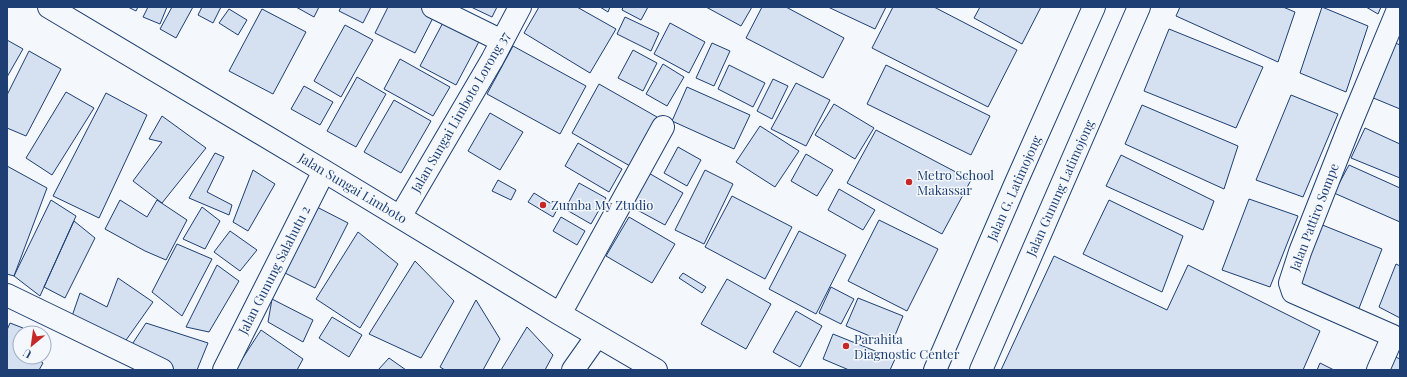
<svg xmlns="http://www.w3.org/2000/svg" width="1407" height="377" viewBox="0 0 1407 377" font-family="'Playfair Display',serif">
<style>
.building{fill:#d5e0f0;stroke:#1d3f73}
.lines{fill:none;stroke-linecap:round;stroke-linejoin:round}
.street-casing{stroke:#1d3f73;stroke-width:24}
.secondary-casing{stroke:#1d3f73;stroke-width:24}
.street{stroke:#f4f7fb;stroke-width:22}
.secondary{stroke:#f4f7fb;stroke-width:22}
.poi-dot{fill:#c62828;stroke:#f4f7fb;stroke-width:1.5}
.labels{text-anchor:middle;stroke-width:3;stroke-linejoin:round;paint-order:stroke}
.street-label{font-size:13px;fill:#1d3f73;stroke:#f4f7fb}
.poi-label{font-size:13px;fill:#1d3f73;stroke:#f4f7fb;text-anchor:start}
</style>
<rect width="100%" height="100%" fill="#f4f7fb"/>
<path class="building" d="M128 7H138L136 11Z
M148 7H167L160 24 143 17Z
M172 7H193L176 38 160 29Z
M202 7H221L213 23 198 15Z
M296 7H319L314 17Z
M341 7H371L363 23 339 11Z
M388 7H421L435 14 415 53 375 33Z
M471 7H497L492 17Z
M539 7H577L616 29 590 73 524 33Z
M600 7H610L608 12Z
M623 7H648L641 20 622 10Z
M706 7H752L741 26Z
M762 7H786L844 38 823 78 746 38Z
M828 7H886L875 29Z
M893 7H934L1017 50 988 107 872 48Z
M980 7H1041L1022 44 974 18Z
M1180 7H1283L1295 12 1278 62 1176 16Z
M1322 7 1368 26 1346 92 1300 73Z
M1366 7H1381L1378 14Z
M229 9 247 20 238 35 219 23Z
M262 9 306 32 273 94 229 71Z
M447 15 483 34 456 85 420 66Z
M625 17 659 33 651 51 617 34Z
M670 23 705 42 689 73 654 54Z
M345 25 373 40 341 97 314 81Z
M1169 29 1263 67 1236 128 1144 91Z
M7 40 23 49 7 77Z
M1391 41 1400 45V109L1371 97Z
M712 43 730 51 714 86 696 78Z
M513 46 586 86 560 134 487 94Z
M633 50 657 63 643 91 618 78Z
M29 51 61 69 26 136 7 128V95Z
M400 59 450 87 433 116 384 89Z
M663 64 684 77 667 106 646 94Z
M729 65 765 83 753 107 718 89Z
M886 65 990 116 971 155 867 104Z
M357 77 386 94 356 147 327 131Z
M773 79 788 86 772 119 757 111Z
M796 83 830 100 806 146 771 129Z
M599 84 657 117 630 166 572 133Z
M304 86 333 102 320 125 291 109Z
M687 87 750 115 734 149 672 121Z
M66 92 94 108 52 175 26 158Z
M106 93 147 115 99 218 53 196Z
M1291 95 1338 114 1303 197 1256 180Z
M394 100 431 121 401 173 364 152Z
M834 104 874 128 855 159 815 135Z
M1142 105 1238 146 1224 189 1125 144Z
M490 113 523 132 500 170 468 151Z
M162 116 206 148 162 203 133 181 162 142 149 139Z
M760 126 799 151 775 187 736 162Z
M1365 128 1400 144V178L1351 158Z
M876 130 971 180 942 234 847 183Z
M578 143 622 169 609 192 565 166Z
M678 147 701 160 687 186 664 173Z
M215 153 224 157 207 192 232 205 229 215 189 198Z
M806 154 833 170 817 196 791 181Z
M1121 155 1214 201 1203 230 1106 186Z
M1349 165 1400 188V222L1334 193Z
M7 166 47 188 14 276 7 274Z
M253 170 275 184 248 231 233 222Z
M705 170 733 184 704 244 675 230Z
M647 172 683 193 665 225 628 205Z
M498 180 516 190 511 200 492 191Z
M579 183 606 198 591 224 565 209Z
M839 189 875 210 863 230 828 210Z
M534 193 558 208 553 217 528 202Z
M732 196 792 227 765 279 705 247Z
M1249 199 1298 216 1270 287 1222 270Z
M51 200 76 216 40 296 14 276Z
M120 200 147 217 157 200 187 220 166 260 145 251 105 229Z
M1109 200 1183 236 1162 292 1083 254Z
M313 205 348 223 315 288 277 269Z
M202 207 220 221 205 249 183 239Z
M561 217 585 231 577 245 553 231Z
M629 217 675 244 652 283 606 256Z
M879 220 938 249 907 311 848 281Z
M74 221 95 238 65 298 44 287Z
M1320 224 1382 249 1356 316 1295 286Z
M230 231 257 250 240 271 214 252Z
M799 231 846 255 816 314 769 289Z
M358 232 398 264 360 328 316 299Z
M177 244 212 259 182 316 152 292Z
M1054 256 1167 310 1188 265 1320 331 1303 370H1001Z
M415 261 454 301 421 358 369 334Z
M1396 264 1400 266V318L1379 307Z
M217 265 239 281 209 332 186 327Z
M683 273 706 287 702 293 679 278Z
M118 278 153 302 124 343 71 319 80 293 107 307Z
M727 279 771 304 746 349 701 324Z
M831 287 854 299 841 324 819 313Z
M858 298 903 316 891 345 846 326Z
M272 299 313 320 303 342 268 322Z
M476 300 500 339 483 370H445L440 367Z
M796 311 822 326 800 367 773 352Z
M332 317 362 335 349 357 319 338Z
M10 323 23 328 22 333H20V357H35L43 363 39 370H7V330Z
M146 323 208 343 197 370H175L129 349Z
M527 327 553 355 545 370H501Z
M261 330 303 359 297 370H235Z
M833 334 895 359 890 370H849L823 359Z
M1389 354 1400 359V370H1382Z
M389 358 406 370H378Z
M1320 363 1334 370H1317Z"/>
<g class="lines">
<defs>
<path id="street" d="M49 7 324 171 560 314 656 370
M433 7 502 41
M400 217 492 60 520 7
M7 295 162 370
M560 314 663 127
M224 370 324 171
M573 370 597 336
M1378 370 1393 336 1293 292 1290 283 1300 252 1350 125 1399 7"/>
<path id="secondary" d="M935 370 1014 187 1094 7
M981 370 1139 7"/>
</defs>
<use href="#street" class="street-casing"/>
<use href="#secondary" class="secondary-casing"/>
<use href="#street" class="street"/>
<use href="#secondary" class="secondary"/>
</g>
<g class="poi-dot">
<circle cx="909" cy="182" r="4"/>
<circle cx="543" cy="205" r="4"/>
<circle cx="846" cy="346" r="4"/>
</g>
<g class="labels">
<g class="street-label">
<text transform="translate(460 112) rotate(-60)" y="5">Jalan Sungai Limboto Lorong 37</text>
<text transform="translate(353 188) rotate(31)" y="5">Jalan Sungai Limboto</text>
<text transform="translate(1014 188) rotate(-66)" y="5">Jalan G. Latimojong</text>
<text transform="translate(1060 188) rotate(-66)" y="5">Jalan Gunung Latimojong</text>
<text transform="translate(1314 217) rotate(-69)" y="5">Jalan Pattiro Sompe</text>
<text transform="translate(274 270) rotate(-63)" y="5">Jalan Gunung Salahutu 2</text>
</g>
<g class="poi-label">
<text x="917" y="180">Metro School<tspan x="917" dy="15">Makassar</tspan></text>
<text x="551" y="210">Zumba My Ztudio</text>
<text x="854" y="344">Parahita<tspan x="854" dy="15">Diagnostic Center</tspan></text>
</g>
</g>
<rect width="1407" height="377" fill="none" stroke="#1d3f73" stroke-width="16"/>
<g transform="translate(32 345) rotate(209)"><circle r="19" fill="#f4f7fb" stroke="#9eadc5"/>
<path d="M0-3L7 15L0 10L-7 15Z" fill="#c62828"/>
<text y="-6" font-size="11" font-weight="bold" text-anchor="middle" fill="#1d3f73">U</text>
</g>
</svg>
